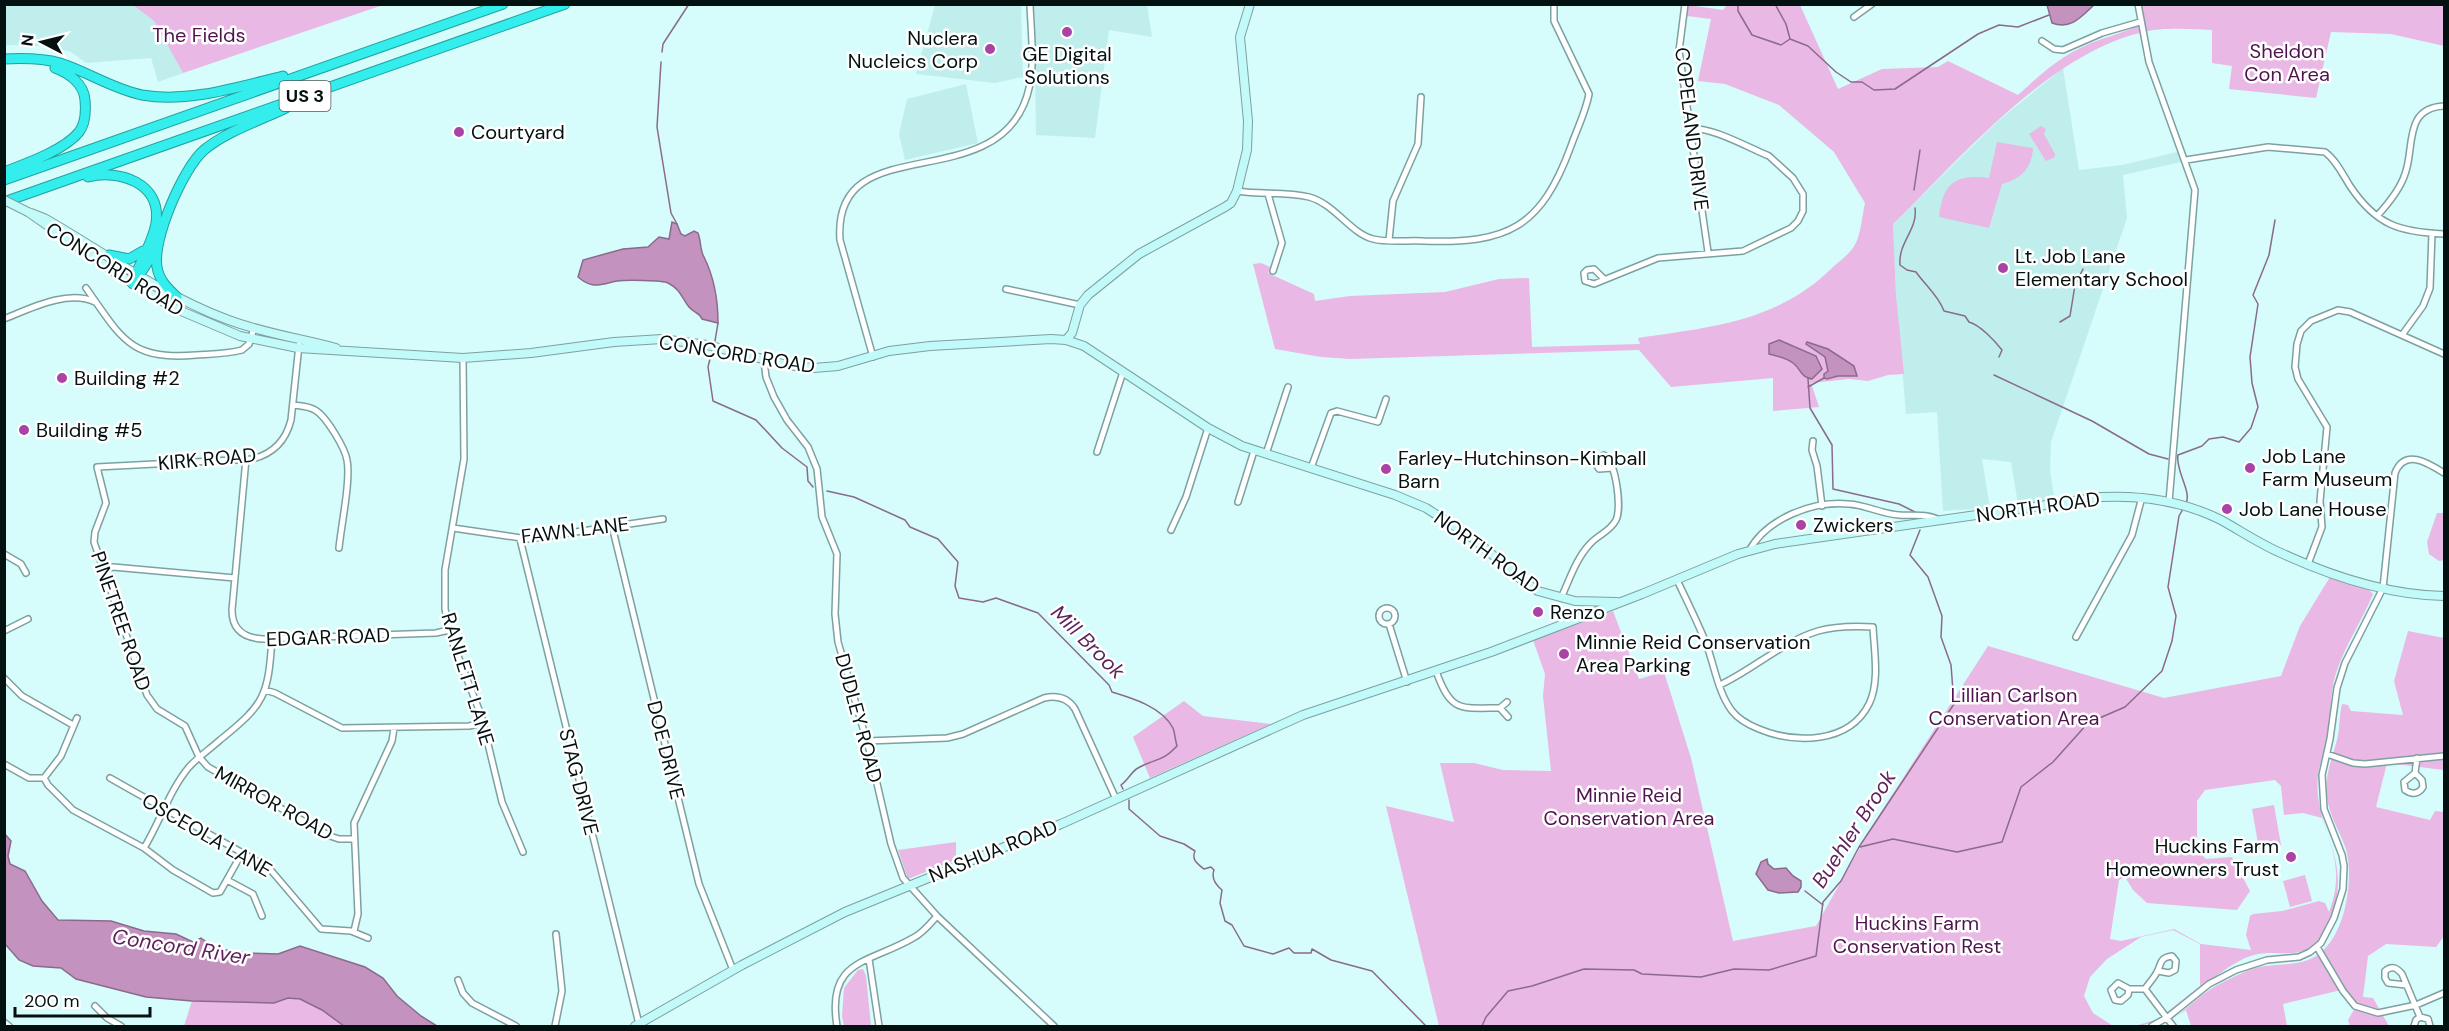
<svg xmlns="http://www.w3.org/2000/svg" width="2449" height="1031" viewBox="0 0 2449 1031" font-family="'DM Sans',sans-serif">
<style>
.built{fill:#bfeeed}
.green{fill:#e9b8e4;fill-rule:evenodd}
.water{fill:#c392bf;stroke:#8a6b8b;stroke-width:1.5}
.lines{fill:none;stroke-linecap:round;stroke-linejoin:round}
.stream{stroke:#8a6b8b;stroke-width:1.5}
.street-casing{stroke:#7da1a0;stroke-width:8}
.secondary-casing{stroke:#7da1a0;stroke-width:10}
.highway-casing{stroke:#23a0a0;stroke-width:11}
.street{stroke:#fff;stroke-width:5}
.secondary{stroke:#c2fafa;stroke-width:8}
.highway{stroke:#34eded;stroke-width:9}
.secondary-bridge-casing{stroke:#7da1a0;stroke-width:10;stroke-linecap:butt}
.secondary-bridge{stroke:#c2fafa;stroke-width:8}
.poi-dot{fill:#aa43a5;stroke:#fff;stroke-width:2}
.labels{text-anchor:middle;stroke-width:5;stroke-linejoin:round;paint-order:stroke}
.shield{fill:#fff;stroke:#4f5858;stroke-width:1.5}
.shield-label{font-size:18px;font-weight:bold;fill:#041111}
.park-label{font-size:20px;fill:#4f144d;stroke:#fff}
.poi-label{font-size:20px;fill:#041111;stroke:#fff;text-anchor:start}
.street-label{font-size:20px;fill:#041111;stroke:#fff}
.water-label{font-size:21px;font-style:italic;fill:#5e235b;stroke:#fff}
</style>
<rect width="100%" height="100%" fill="#d6fcfb"/>
<path class="built" d="M5 5H133L154 21 183 73 158 82 151 58 86 63 71 52 49 46 5 45Z
M935 5H1021L1023 77 995 83 916 74Z
M1034 5H1147L1152 37 1109 30 1095 138 1036 135Z
M2063 68 2079 170 2122 165 2177 152 2181 162 2123 175 2127 218 2051 442 2050 470 2054 498 2018 504 2011 462 1982 459 1990 508 1943 511 1937 412 1906 414 1896 295 1893 224 1998 121Z
M966 84 978 143 905 160 899 134 907 99Z"/>
<path class="green" d="M133 5H383L183 73 154 21Z
M1688 5 1723 10 1727 5H1800L1838 89 1882 69 1938 67 1948 61 2018 95C2040 75 2060 56 2089 44 2102 38 2131 31 2140 24L2138 5H2444V46L2391 34 2331 32 2316 98 2229 89 2232 66 2212 63V30C2192 29 2162 27 2143 32 2047 55 1963 156 1893 224L1896 295 1904 374 1888 375 1868 381 1849 379 1811 383 1819 407 1773 411V378L1671 387 1639 350 1350 359 1321 357 1275 349 1253 264 1261 263 1270 267 1268 273 1314 294 1315 301 1350 296 1445 292 1499 279 1529 278 1532 347 1640 344 1638 338C1711 327 1778 322 1833 267 1840 261 1848 255 1853 248 1861 237 1862 216 1865 203L1834 152 1779 105 1725 84 1698 81 1711 19 1687 16Z
M2041 126 2046 129 2044 134 2055 154V157L2046 161 2029 134Z
M1997 142 2033 148C2032 168 2021 179 2002 184L1989 228 1939 217C1943 183 1955 174 1989 178Z
M2437 513H2444V560L2439 561 2429 554 2427 542Z
M2330 577 2369 590 2373 594C2362 621 2345 645 2336 673 2329 695 2332 718 2327 740 2325 752 2319 764 2318 775 2312 828 2354 859 2331 916 2327 926 2323 937 2315 944 2296 960 2276 949 2254 955 2245 957 2233 964 2226 969 2201 986 2165 1026 2135 1026L2158 1019 2200 986V944L2173 930 2141 937 2107 959 2090 977 2084 996 2093 1013 2113 1026H1439L1386 806 1454 822 1440 763H1474L1503 770 1551 771 1543 696 1545 674 1533 640 1613 611 1639 679 1664 672 1691 758 1733 941 1816 926 1874 823 1988 646 2164 698 2281 676 2300 626ZM2275 780 2281 786 2284 815 2303 813 2322 818C2334 853 2343 875 2329 912L2325 903 2319 901 2282 911 2253 914 2250 916 2246 935 2251 950 2201 944 2174 929 2121 941 2110 939 2119 880 2125 877 2133 890 2147 903 2237 910 2250 891 2232 857 2206 859 2197 850V801L2205 790Z
M2408 631 2444 638V770L2387 763 2376 807 2430 820 2435 811 2444 812V936L2436 947 2386 944 2368 956 2363 997 2373 998 2389 1026H2350L2348 1020 2355 1008 2341 990 2283 1004 2287 1026H2191L2186 1010 2162 1026C2177 1018 2188 1006 2201 996 2215 985 2233 977 2249 970 2272 961 2299 969 2319 954 2346 934 2354 879 2346 849 2340 831 2329 816 2327 797 2324 777 2332 759 2337 740 2340 728 2339 716 2342 704L2348 705 2351 711 2403 715 2394 681Z
M1184 701 1203 716 1271 724 1150 778 1133 737Z
M2274 805 2281 845 2259 849 2252 809Z
M956 842V860L908 879 898 850Z
M2305 875 2312 901 2290 907 2283 881Z
M863 969 866 976 871 1026H844L842 1016 844 988 858 970Z
M288 998C310 999 327 1014 344 1026H184L192 1001 274 1003Z"/>
<path class="water" d="M2047 5V4L2094 5C2081 17 2071 30 2052 23Z
M672 222 677 224 681 234 685 236 694 231 698 233C701 240 700 251 704 257 714 277 718 299 718 323L702 319C699 312 694 313 689 307 682 298 680 289 668 283 663 280 624 280 617 281 601 284 593 290 578 277L583 260 623 249 648 247 659 237 669 239Z
M1779 340 1816 356 1822 369 1812 379C1800 377 1802 370 1793 363 1786 358 1778 356 1769 354V344Z
M1807 342 1828 349 1854 366 1857 376H1838L1827 379 1824 378V374L1828 371 1825 357 1806 344Z
M4 833 11 841 8 856 10 864 25 871 42 901 58 920 111 921 144 931 176 934 193 942 201 938 215 948 245 953 278 954 300 946 365 967 383 978 397 996 421 1016 437 1026H344L322 1010 300 999 288 998 274 1003 192 1001 146 997 76 979 61 968 33 966 19 960 5 944Z
M1767 859 1768 864 1774 869 1786 868 1793 876 1801 881V887L1798 892 1779 893 1768 890 1756 874 1761 862Z"/>
<g class="lines">
<path class="stream" d="M1738 4V11L1752 35 1781 45 1790 39
M1775 4 1786 24 1790 39 1808 46 1836 72 1851 82H1862L1874 90 1895 89 1978 34 1999 25 2018 27 2049 15
M662 52 663 44 689 4
M661 62 657 127 671 213 677 224
M1914 190 1920 150
M1915 208C1918 230 1898 242 1900 265L1907 270 1916 272C1925 285 1939 296 1944 311L1965 316 1969 322C1980 325 1995 341 2002 350L1999 357
M2060 322 2070 316 2075 285 2083 269
M715 341 718 323
M712 351 708 367 713 401 756 420 782 448 807 467 808 481 813 487
M1994 375 2092 421 2149 454 2168 459
M1808 379 1810 408 1832 445 1833 489 1899 504 1915 512
M1808 387 1824 378
M827 491 854 497 905 520 910 527 938 539 958 562 955 586 959 598 983 602 996 598 1038 613 1109 685 1112 692C1132 698 1162 707 1173 728 1175 733 1175 740 1177 746 1161 763 1155 758 1138 768 1131 772 1128 780 1121 785L1123 789
M2186 503C2192 492 2175 470 2178 455L2202 446 2209 439 2223 437 2239 442 2251 428 2258 407 2252 383 2250 357 2258 304 2253 295 2269 255 2275 220
M1129 800V809L1160 836 1184 844 1195 851C1191 860 1198 864 1204 869L1211 867 1214 870C1211 878 1216 885 1222 890L1220 903 1225 921 1232 925 1244 946 1273 954 1289 948 1294 953H1311L1312 949 1331 960 1372 971 1426 1026
M1860 847 1893 839 1957 852 2002 842 2021 787 2053 762 2088 723 2125 707 2162 671 2172 641 2176 616 2168 587 2179 516 2183 509
M1805 891 1823 905
M1482 1026 1486 1017 1508 991 1532 986 1584 969 1634 970 1642 974 1701 977 1734 969 1769 970 1816 956 1823 902 1841 881 1859 847 1954 704 1951 665 1941 637 1942 616 1928 577 1910 555 1920 530"/>
<defs>
<path id="street" d="M1685 4 1679 51 1708 252
M2138 4 2149 62 2195 190 2169 502
M1854 17 1872 4
M2042 41 2054 49 2063 50 2102 33 2140 22
M2186 160 2268 147 2325 152C2336 160 2343 175 2350 186 2376 225 2399 232 2444 234
M1237 191C1261 195 1286 191 1309 197 1335 204 1350 233 1373 239 1388 243 1408 240 1423 241 1508 244 1541 228 1571 146 1577 129 1586 111 1589 94L1554 21V4
M1268 194 1282 243 1273 271
M2377 216C2388 204 2400 190 2405 174 2415 148 2403 108 2444 106
M1389 240 1393 201 1418 144 1421 97
M1604 279 1594 269 1587 270 1584 273 1585 281 1594 284 1658 258 1743 251 1791 228 1798 221 1803 211V194L1793 178 1769 156C1749 148 1711 126 1690 129
M86 288C121 337 129 361 196 355 211 354 227 354 242 350L249 344 254 328
M1006 289 1080 305
M4 319C29 309 68 289 95 302
M2402 335 2423 306 2430 288 2432 233
M299 345 291 420C286 440 273 454 252 459L97 467 106 503 95 532 94 542 147 695 157 709 185 726 199 757 208 767 330 836 339 839H353
M873 357 840 240C832 129 986 195 1024 104 1037 74 1031 36 1030 4
M463 358 464 459 445 570V609L451 638 481 715 502 802 523 852
M764 361 766 377 774 397 787 420 808 447 817 469 822 517 837 554 835 614 838 642 869 749 891 844 903 878 937 916 1054 1026
M293 405C300 406 308 406 315 410 326 416 345 448 347 460 351 480 341 526 339 548
M1813 441 1812 450 1817 466 1822 506
M1097 452 1123 372
M1266 454 1288 387
M246 459 232 610C232 630 244 638 263 639L436 633 449 630
M1311 468 1331 413 1337 411 1378 422 1386 399
M1238 502 1254 451
M612 526 699 884 733 970
M453 528 528 539 663 519
M1171 530 1186 497 1208 428
M520 539 639 1024
M1749 551C1766 519 1813 500 1849 504 1866 505 1882 514 1899 515 1913 516 1927 513 1939 520
M4 554 21 564 26 573
M2308 564 2322 527 2320 501 2327 427 2298 379 2295 367 2297 344 2301 331 2311 321 2338 310 2350 312 2444 354
M102 570 113 567 235 578
M1677 580C1687 601 1697 621 1706 643 1714 664 1718 693 1732 711 1739 720 1749 725 1759 729 1795 744 1849 744 1869 704 1880 682 1874 650 1873 627 1855 626 1836 626 1818 631 1782 642 1754 669 1720 685
M1561 598C1569 581 1576 559 1589 545 1597 535 1610 532 1616 520 1622 508 1616 461 1604 455L1597 459 1596 464 1599 469 1612 468
M1379 616a8 8 0 1 1 16 0a8 8 0 1 1-16 0Z
M1389 624 1407 682
M4 631 28 619
M2076 637 2132 535 2142 497
M1436 671C1451 713 1460 708 1500 708L1508 717
M4 678 22 696 73 725
M265 690 275 693 342 728 469 726 483 723
M1500 708 1507 702
M867 741 947 738 963 734 1044 698C1057 695 1068 698 1075 709L1116 799
M2327 754 2353 763 2365 764 2444 756
M4 764 29 778H44L61 756 77 718
M2415 773 2422 780 2423 787C2419 794 2412 795 2405 790L2404 782 2415 773 2417 758
M44 778 48 785 73 810 144 848 173 870 213 893 220 892 242 853
M110 778 269 868 321 929 351 931 368 938
M144 848C160 822 169 791 189 767 198 757 210 749 220 740 265 704 268 696 272 639
M227 880 253 894 262 916
M354 931 358 914 354 823 392 741 394 728
M2317 947 2343 991 2355 1006 2378 1013 2416 1005 2444 993
M869 959 879 1026
M2158 971 2169 973 2175 970 2176 961 2172 956C2159 958 2162 963 2157 972 2154 978 2149 983 2145 989L2173 1026
M458 980 463 993 472 1003 516 1026
M2406 985 2388 983 2385 978V971C2392 965 2397 968 2402 974L2420 1017
M2129 989 2118 983 2111 990 2115 1000 2121 1001 2128 995 2129 989H2145
M95 1006 107 1018 121 1026
M2420 1017 2428 1019 2430 1026
M4 1022 9 1026
M555 1026 562 991 556 934
M837 1026C826 959 868 964 913 938 923 933 930 924 937 916
M2152 1026 2168 1017 2209 984 2236 970 2267 960 2299 957 2310 952 2321 943 2334 918 2343 889 2344 866 2342 855 2324 809 2322 775 2330 739 2337 688 2345 663 2383 588 2395 473C2405 448 2428 463 2444 473
M2414 1026 2416 1020 2420 1017"/>
<path id="secondary" d="M28 212 117 274 174 308 240 336 298 348 463 358 531 353 614 342 662 339 707 345 787 365 814 368 838 366 889 351 930 346 1051 339 1066 340 1084 346 1208 428 1242 446 1395 495 1426 508 1474 539 1523 581 1538 591 1575 601 1617 602
M31 213 46 219C105 253 162 295 226 319 262 333 299 338 336 348
M1066 340 1072 333 1080 305 1088 295 1139 254 1225 207 1231 203 1237 191 1247 150 1248 121 1240 37 1250 4
M635 1026 742 965 845 912 1061 824 1303 715 1491 652 1642 594 1738 554 1775 544 2101 497C2142 495 2183 501 2221 520 2241 531 2260 544 2281 553 2331 576 2390 595 2444 596"/>
<path id="highway" d="M4 59C23 58 42 58 60 63 88 72 113 89 142 95 188 103 238 87 283 76
M4 172C25 164 65 150 79 132 86 123 86 111 85 100 84 84 69 73 55 68
M88 177C119 169 162 183 156 223 153 243 138 263 133 284
M4 180 503 4
M4 202 565 4
M109 255 129 259 143 251
M136 280 155 251
M177 297C168 289 159 280 157 267 152 240 183 168 204 150 227 131 259 121 286 108"/>
</defs>
<use href="#street" class="street-casing"/>
<use href="#secondary" class="secondary-casing"/>
<use href="#highway" class="highway-casing"/>
<use href="#street" class="street"/>
<use href="#secondary" class="secondary"/>
<use href="#highway" class="highway"/>
<defs>
<path id="secondary-bridge" d="M4 200 28 212"/>
</defs>
<use href="#secondary-bridge" class="secondary-bridge-casing"/>
<use href="#secondary-bridge" class="secondary-bridge"/>
</g>
<g class="poi-dot">
<circle cx="1067" cy="32" r="6"/>
<circle cx="990" cy="49" r="6"/>
<circle cx="459" cy="132" r="6"/>
<circle cx="2003" cy="268" r="6"/>
<circle cx="62" cy="378" r="6"/>
<circle cx="24" cy="430" r="6"/>
<circle cx="2250" cy="468" r="6"/>
<circle cx="1386" cy="469" r="6"/>
<circle cx="2227" cy="509" r="6"/>
<circle cx="1801" cy="525" r="6"/>
<circle cx="1538" cy="612" r="6"/>
<circle cx="1564" cy="654" r="6"/>
<circle cx="2291" cy="857" r="6"/>
</g>
<g class="labels">
<rect class="shield" x="279.5" y="81" width="51" height="30" rx="4.5"/>
<g class="shield-label">
<text x="305" y="102">US 3</text>
</g>
<g class="park-label">
<text x="199" y="42">The Fields</text>
<text x="2287" y="58">Sheldon<tspan x="2287" dy="23">Con Area</tspan></text>
<text x="2014" y="702">Lillian Carlson<tspan x="2014" dy="23">Conservation Area</tspan></text>
<text x="1629" y="802">Minnie Reid<tspan x="1629" dy="23">Conservation Area</tspan></text>
<text x="1917" y="930">Huckins Farm<tspan x="1917" dy="23">Conservation Rest</tspan></text>
</g>
<g class="poi-label">
<text x="978" y="45" text-anchor="end">Nuclera<tspan x="978" dy="23">Nucleics Corp</tspan></text>
<text x="1067" y="61" text-anchor="middle">GE Digital<tspan x="1067" dy="23">Solutions</tspan></text>
<text x="471" y="139">Courtyard</text>
<text x="2015" y="263">Lt. Job Lane<tspan x="2015" dy="23">Elementary School</tspan></text>
<text x="74" y="385">Building #2</text>
<text x="36" y="437">Building #5</text>
<text x="2262" y="463">Job Lane<tspan x="2262" dy="23">Farm Museum</tspan></text>
<text x="1398" y="465">Farley-Hutchinson-Kimball<tspan x="1398" dy="23">Barn</tspan></text>
<text x="2239" y="516">Job Lane House</text>
<text x="1813" y="532">Zwickers</text>
<text x="1550" y="619">Renzo</text>
<text x="1576" y="649">Minnie Reid Conservation<tspan x="1576" dy="23">Area Parking</tspan></text>
<text x="2279" y="853" text-anchor="end">Huckins Farm<tspan x="2279" dy="23">Homeowners Trust</tspan></text>
</g>
<g class="street-label">
<text transform="translate(1692 129) rotate(83)" y="7">COPELAND DRIVE</text>
<text transform="translate(115 269) rotate(32)" y="7">CONCORD ROAD</text>
<text transform="translate(737 354) rotate(9)" y="7">CONCORD ROAD</text>
<text transform="translate(207 459) rotate(-5)" y="7">KIRK ROAD</text>
<text transform="translate(2038 507) rotate(-8)" y="7">NORTH ROAD</text>
<text transform="translate(575 530) rotate(-7)" y="7">FAWN LANE</text>
<text transform="translate(1487 552) rotate(36)" y="7">NORTH ROAD</text>
<text transform="translate(121 621) rotate(71)" y="7">PINETREE ROAD</text>
<text transform="translate(328 637) rotate(-2)" y="7">EDGAR ROAD</text>
<text transform="translate(468 679) rotate(73)" y="7">RANLETT LANE</text>
<text transform="translate(859 718) rotate(75)" y="7">DUDLEY ROAD</text>
<text transform="translate(666 750) rotate(76)" y="7">DOE DRIVE</text>
<text transform="translate(579 782) rotate(76)" y="7">STAG DRIVE</text>
<text transform="translate(274 803) rotate(29)" y="7">MIRROR ROAD</text>
<text transform="translate(207 835) rotate(30)" y="7">OSCEOLA LANE</text>
<text transform="translate(993 851) rotate(-22)" y="7">NASHUA ROAD</text>
</g>
<g class="water-label">
<text transform="translate(1088 642) rotate(45)" y="7">Mill Brook</text>
<text transform="translate(1854 829) rotate(-57)" y="7">Buehler Brook</text>
<text transform="translate(181 947) rotate(9)" y="7">Concord River</text>
</g>
</g>
<rect width="2449" height="1031" fill="none" stroke="#041111" stroke-width="12"/>
<g transform="translate(42 42) rotate(277)" stroke="#ffffff" stroke-width="4.5" paint-order="stroke">
<path d="M0-4.5L10 22L0 15L-10 22Z" fill="#041111"/>
<text y="-9" font-size="16" font-weight="bold" text-anchor="middle" fill="#041111">N</text>
</g>
<path d="M15 1007v9h135v-9" fill="none" stroke="#041111" stroke-width="3"/>
<text x="24" y="1007" font-size="18" fill="#041111" stroke="#ffffff" stroke-width="4.5" paint-order="stroke">200 m</text>
</svg>
